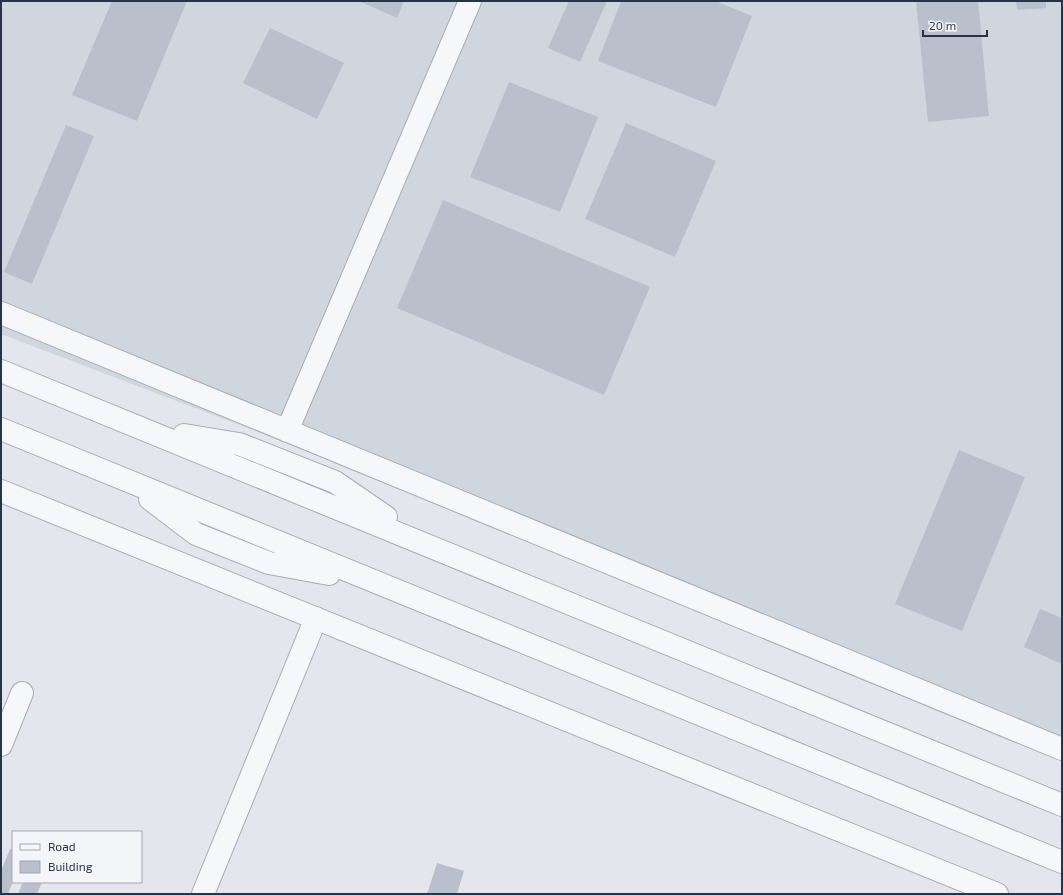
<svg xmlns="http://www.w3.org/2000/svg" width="1063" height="895" viewBox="0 0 1063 895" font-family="'Exo 2',sans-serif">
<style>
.built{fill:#d0d6de}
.building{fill:#b9c0cb}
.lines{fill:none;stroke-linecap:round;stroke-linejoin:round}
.minor-casing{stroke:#a7adb7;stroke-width:24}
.minor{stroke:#f6f7fa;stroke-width:22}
</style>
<rect width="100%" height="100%" fill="#e3e6ec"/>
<path class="built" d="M1 1H1062V739L1 334Z"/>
<path class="building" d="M112 1H187L137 121 72 95Z
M359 1H404L397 18Z
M569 1H607L580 62 548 48Z
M621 1H715L752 16 716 107 598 61Z
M916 1H978L989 116 928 122Z
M1016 1H1046V8L1017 10Z
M270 28 344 63 317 119 243 83Z
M509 82 598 117 560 212 470 177Z
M626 123 716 161 675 257 585 219Z
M66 125 94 136 32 284 4 272Z
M443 200 650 287 604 395 397 308Z
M959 450 1025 477 962 631 895 604Z
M1040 609 1062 618V664L1024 647Z
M10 849 13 850V881L8 894H1V871Z
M437 863 464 871 457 894H427Z
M23 882H42L37 894H18Z"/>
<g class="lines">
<defs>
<path id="minor" d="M1 313 1062 749
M1 371 1062 805
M1 429 1062 862
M287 431 470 1
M184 435 239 444 335 482 386 517
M1 491 997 894
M150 499 196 534 269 563 329 574
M1 745 22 693
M203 894 316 618"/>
</defs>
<use href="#minor" class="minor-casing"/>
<use href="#minor" class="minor"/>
</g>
<rect width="1063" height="895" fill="none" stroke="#283446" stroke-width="4"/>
<rect x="12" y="831" width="130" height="52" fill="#f3f5f9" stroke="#a2a8b1"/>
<rect x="20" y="844" width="20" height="6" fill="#f6f7fa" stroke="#a2a8b1"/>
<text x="48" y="851" font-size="12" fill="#283446">Road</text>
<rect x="20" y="861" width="20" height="12" fill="#b9c0cb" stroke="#a2a8b1"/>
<text x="48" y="871" font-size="12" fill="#283446">Building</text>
<path d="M923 30v6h64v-6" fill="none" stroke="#283446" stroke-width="2"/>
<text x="929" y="30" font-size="12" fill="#283446" stroke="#f3f5f9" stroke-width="3" paint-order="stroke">20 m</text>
</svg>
